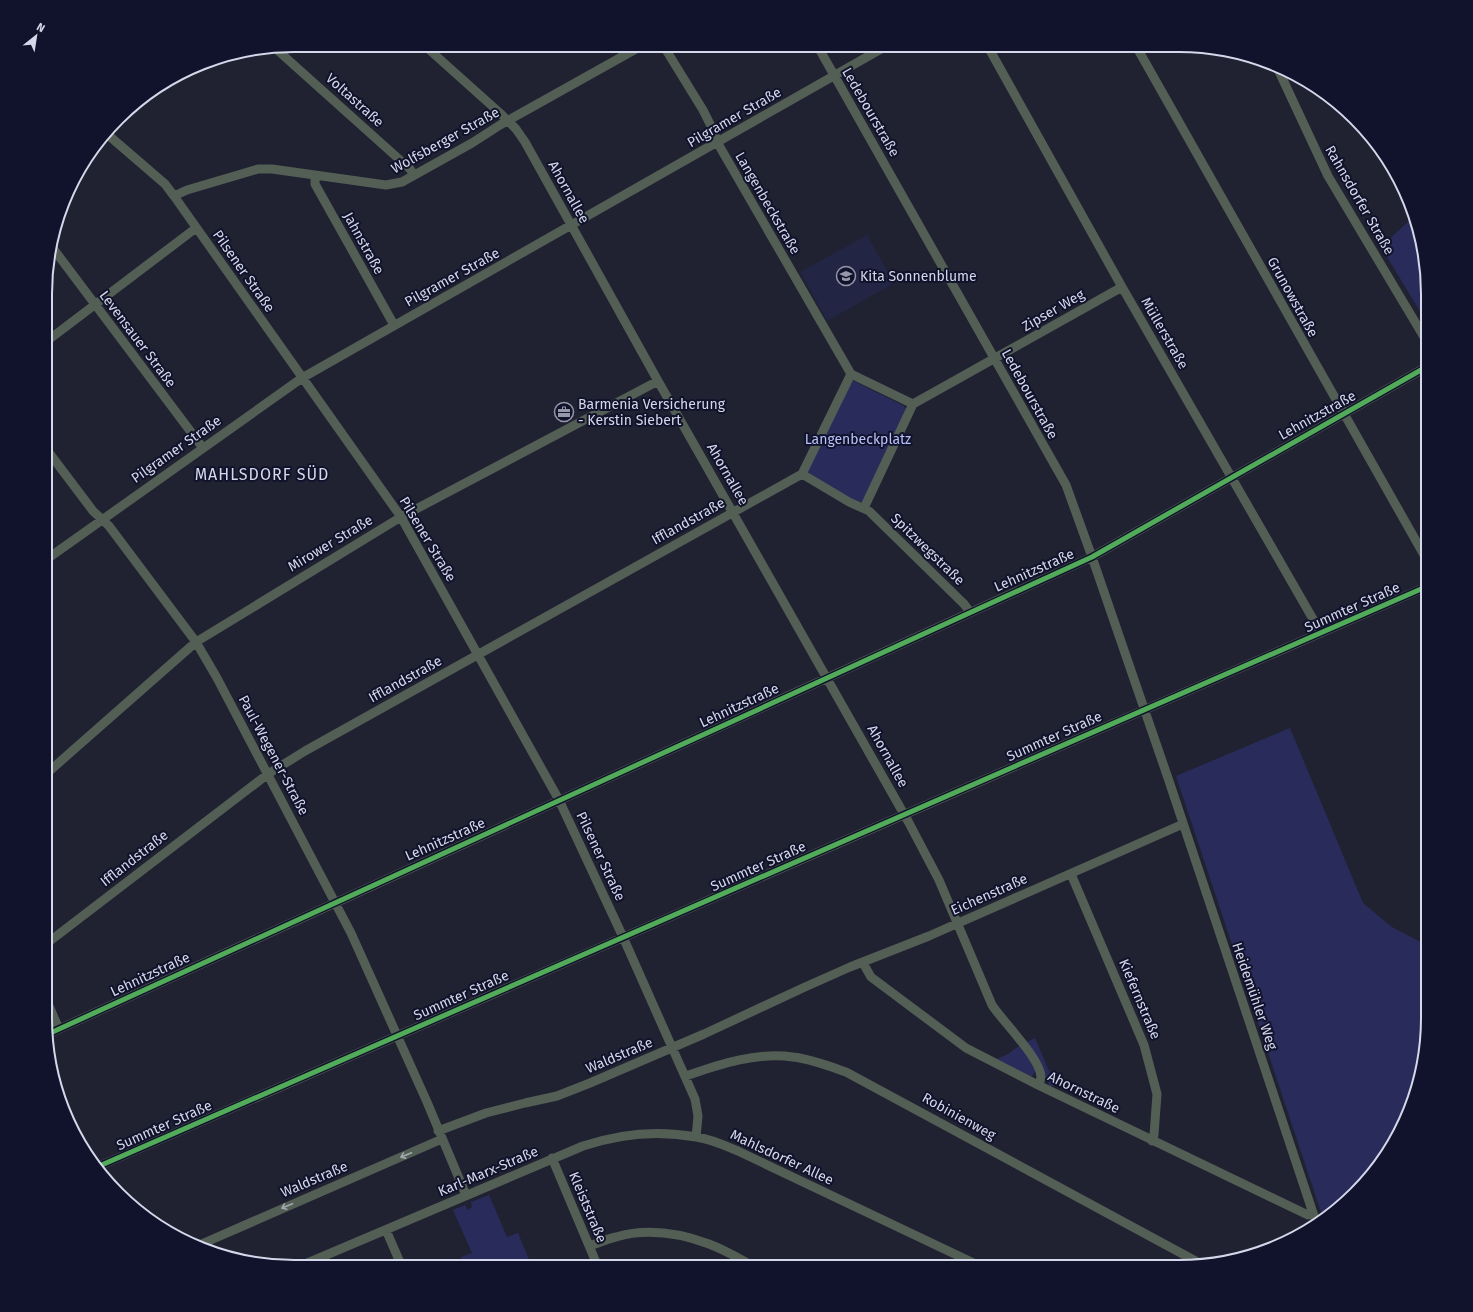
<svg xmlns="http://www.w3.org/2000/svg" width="1473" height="1312" viewBox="0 0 1473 1312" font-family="'Fira Sans',sans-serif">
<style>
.built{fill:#222543}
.green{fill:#292c5a}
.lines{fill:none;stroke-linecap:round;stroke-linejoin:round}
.minor{stroke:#535e54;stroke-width:9}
.cycleway-casing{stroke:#11132c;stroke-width:8}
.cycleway{stroke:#51ab58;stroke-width:5}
.oneway{stroke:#a1a7ae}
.labels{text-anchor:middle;stroke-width:4;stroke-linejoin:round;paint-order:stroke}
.street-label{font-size:14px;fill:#d5d8ea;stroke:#11132c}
.poi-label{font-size:14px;fill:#d5d8ea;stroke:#11132c;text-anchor:start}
.park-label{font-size:14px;fill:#b8c1fa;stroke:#11132c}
.quarter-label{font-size:16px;letter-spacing:1px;fill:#d5d8ea;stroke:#11132c}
.rim{fill:none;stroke:#d5d8ea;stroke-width:2}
</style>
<rect width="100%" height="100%" fill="#202231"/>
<path class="built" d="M867 235 894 283 827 321 800 272Z"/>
<path class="green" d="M1413 217 1427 277V323L1381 247Z
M854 381 904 406 908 412 863 502H855L807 472 850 382Z
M1290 728 1363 903 1392 927 1428 946V1019L1409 1114 1386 1157 1343 1205 1323 1218 1176 776Z
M1035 1038 1055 1085 1050 1087 1039 1064 1025 1043Z
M1020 1045 1036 1070 1033 1075 1030 1077 997 1059 1008 1054Z
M489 1195 507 1237 518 1233 532 1267H465L461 1257 472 1253 453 1210 465 1205 468 1210 472 1207 471 1202Z"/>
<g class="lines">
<path class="minor" d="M424 45 501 114 516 129 525 142 658 381 909 823 939 880 992 1005C1003 1022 1041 1059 1041 1077 1041 1080 1039 1083 1038 1085
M617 45 625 55
M663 45 703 110 714 132 717 142 851 374
M817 45 1066 485 1092 557 1169 781 1316 1222
M987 45 1122 287 1321 633
M1136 46 1428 562
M275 48 410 169 414 175
M1277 67 1328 176 1427 342
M107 134 165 184 174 196 401 517 559 800 623 937 695 1099 698 1116 696 1137
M315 175V184L394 325
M174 196 187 190 258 169H272L386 185 402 182 472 143 500 125 643 45
M52 247 203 448
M47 341 196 228
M851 374 913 404 864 508
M913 404 1122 287
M47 450 93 511 109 526 196 642 217 678 351 933 427 1102 466 1195
M802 474 849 502 869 511 964 604 970 612
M802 474 851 374
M47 559 302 378 888 45
M46 774 196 642 401 517 658 381
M1071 874 1144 1045 1157 1094 1154 1135 1152 1141
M46 944 268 774 305 751 802 474
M863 963 871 977 966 1048 1038 1085 1308 1215 1312 1214
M46 999 59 1029
M46 1035 1092 557 1428 366
M686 1076C720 1064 756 1052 793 1057 811 1059 829 1066 846 1072L1203 1265
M438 1131 486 1113 525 1103 557 1096 590 1083 704 1034 805 987 850 967 929 936 1183 824
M552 1158 598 1267
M97 1167 1428 586
M386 1230 402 1267
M197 1246 442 1139
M590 1246C598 1243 607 1239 616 1237 647 1228 679 1233 709 1244 725 1250 740 1259 755 1267
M298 1267 583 1146C619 1134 659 1130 696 1137 711 1139 724 1145 738 1151L982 1267"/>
<defs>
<path id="cycleway" d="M46 1035 1092 557 1428 366
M97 1167 1428 586"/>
</defs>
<use href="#cycleway" class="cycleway-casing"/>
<use href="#cycleway" class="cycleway"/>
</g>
<defs><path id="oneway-shaft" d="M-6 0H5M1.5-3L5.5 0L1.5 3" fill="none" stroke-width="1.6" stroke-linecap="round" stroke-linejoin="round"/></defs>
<g class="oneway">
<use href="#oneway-shaft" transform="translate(406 1155) rotate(157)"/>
<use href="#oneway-shaft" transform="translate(287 1206) rotate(157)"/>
</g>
<defs>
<symbol id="school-ring" viewBox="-11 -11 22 22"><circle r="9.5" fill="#11132c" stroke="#9698a9" stroke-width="1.5"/><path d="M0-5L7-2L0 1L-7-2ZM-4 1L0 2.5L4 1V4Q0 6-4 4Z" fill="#9698a9"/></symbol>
<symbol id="office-ring" viewBox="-11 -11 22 22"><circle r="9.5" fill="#11132c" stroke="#9698a9" stroke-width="1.5"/><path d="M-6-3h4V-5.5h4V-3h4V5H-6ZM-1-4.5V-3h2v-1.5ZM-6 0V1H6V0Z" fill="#9698a9"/></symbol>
</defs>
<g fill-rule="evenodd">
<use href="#school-ring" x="835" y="265" width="22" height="22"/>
<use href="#office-ring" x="553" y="401" width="22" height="22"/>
</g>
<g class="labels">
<g class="street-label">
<text transform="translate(355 100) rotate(42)" y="5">Voltastraße</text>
<text transform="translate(871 112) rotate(60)" y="5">Ledebourstraße</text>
<text transform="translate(734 117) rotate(-30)" y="5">Pilgramer Straße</text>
<text transform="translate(445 140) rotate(-29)" y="5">Wolfsberger Straße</text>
<text transform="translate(569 192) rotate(61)" y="5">Ahornallee</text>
<text transform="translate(1360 200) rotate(60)" y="5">Rahnsdorfer Straße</text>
<text transform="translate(768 203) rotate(60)" y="5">Langenbeckstraße</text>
<text transform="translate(364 243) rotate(61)" y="5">Jahnstraße</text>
<text transform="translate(244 271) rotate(55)" y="5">Pilsener Straße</text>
<text transform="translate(452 277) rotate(-29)" y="5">Pilgramer Straße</text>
<text transform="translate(1293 297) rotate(61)" y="5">Grunowstraße</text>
<text transform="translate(1053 310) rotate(-30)" y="5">Zipser Weg</text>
<text transform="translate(1165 333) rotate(60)" y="5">Müllerstraße</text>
<text transform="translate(138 339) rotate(53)" y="5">Levensauer Straße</text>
<text transform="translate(1030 394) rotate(61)" y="5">Ledebourstraße</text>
<text transform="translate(1317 415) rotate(-29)" y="5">Lehnitzstraße</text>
<text transform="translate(176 449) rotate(-35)" y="5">Pilgramer Straße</text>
<text transform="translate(728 474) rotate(60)" y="5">Ahornallee</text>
<text transform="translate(688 521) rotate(-29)" y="5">Ifflandstraße</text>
<text transform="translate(428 539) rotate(59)" y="5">Pilsener Straße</text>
<text transform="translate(330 543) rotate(-31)" y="5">Mirower Straße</text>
<text transform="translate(928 549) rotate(44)" y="5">Spitzwegstraße</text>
<text transform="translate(1034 570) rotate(-24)" y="5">Lehnitzstraße</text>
<text transform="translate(1352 607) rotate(-24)" y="5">Summter Straße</text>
<text transform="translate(405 679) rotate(-29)" y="5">Ifflandstraße</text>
<text transform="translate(739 705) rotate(-25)" y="5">Lehnitzstraße</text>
<text transform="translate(1054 736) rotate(-24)" y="5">Summter Straße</text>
<text transform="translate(274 755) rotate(62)" y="5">Paul-Wegener-Straße</text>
<text transform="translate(888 756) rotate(61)" y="5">Ahornallee</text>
<text transform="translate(445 839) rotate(-24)" y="5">Lehnitzstraße</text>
<text transform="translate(601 856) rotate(65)" y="5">Pilsener Straße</text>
<text transform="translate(134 858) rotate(-38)" y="5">Ifflandstraße</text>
<text transform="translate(758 866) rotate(-24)" y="5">Summter Straße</text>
<text transform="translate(989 894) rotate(-24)" y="5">Eichenstraße</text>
<text transform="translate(150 974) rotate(-25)" y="5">Lehnitzstraße</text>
<text transform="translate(461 995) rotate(-24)" y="5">Summter Straße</text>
<text transform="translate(1255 996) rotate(71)" y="5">Heidemühler Weg</text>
<text transform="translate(1140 999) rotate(67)" y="5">Kiefernstraße</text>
<text transform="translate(619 1055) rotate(-23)" y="5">Waldstraße</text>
<text transform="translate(1084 1092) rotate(26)" y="5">Ahornstraße</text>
<text transform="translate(959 1116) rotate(29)" y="5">Robinienweg</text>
<text transform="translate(164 1125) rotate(-24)" y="5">Summter Straße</text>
<text transform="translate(782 1157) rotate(25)" y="5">Mahlsdorfer Allee</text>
<text transform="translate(488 1171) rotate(-23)" y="5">Karl-Marx-Straße</text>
<text transform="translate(314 1179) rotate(-23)" y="5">Waldstraße</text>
<text transform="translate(588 1207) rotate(67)" y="5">Kleiststraße</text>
</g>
<g class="poi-label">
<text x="860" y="281">Kita Sonnenblume</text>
<text x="578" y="409">Barmenia Versicherung<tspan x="578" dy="16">- Kerstin Siebert</tspan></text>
</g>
<g class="park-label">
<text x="858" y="444">Langenbeckplatz</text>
</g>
<g class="quarter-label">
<text x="262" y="480">MAHLSDORF SÜD</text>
</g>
</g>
<path d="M0 0H1473V1312H0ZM294 52H1179A242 242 0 0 1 1421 294V1018A242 242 0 0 1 1179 1260H294A242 242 0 0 1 52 1018V294A242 242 0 0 1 294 52Z" fill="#11132c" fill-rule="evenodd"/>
<path class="rim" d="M294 52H1179A242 242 0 0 1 1421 294V1018A242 242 0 0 1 1179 1260H294A242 242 0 0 1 52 1018V294A242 242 0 0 1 294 52Z"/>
<g transform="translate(36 36) rotate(30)" stroke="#11132c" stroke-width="3" paint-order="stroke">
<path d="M0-3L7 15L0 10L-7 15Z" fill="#d5d8ea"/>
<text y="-6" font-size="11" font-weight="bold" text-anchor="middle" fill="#d5d8ea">N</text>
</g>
</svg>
